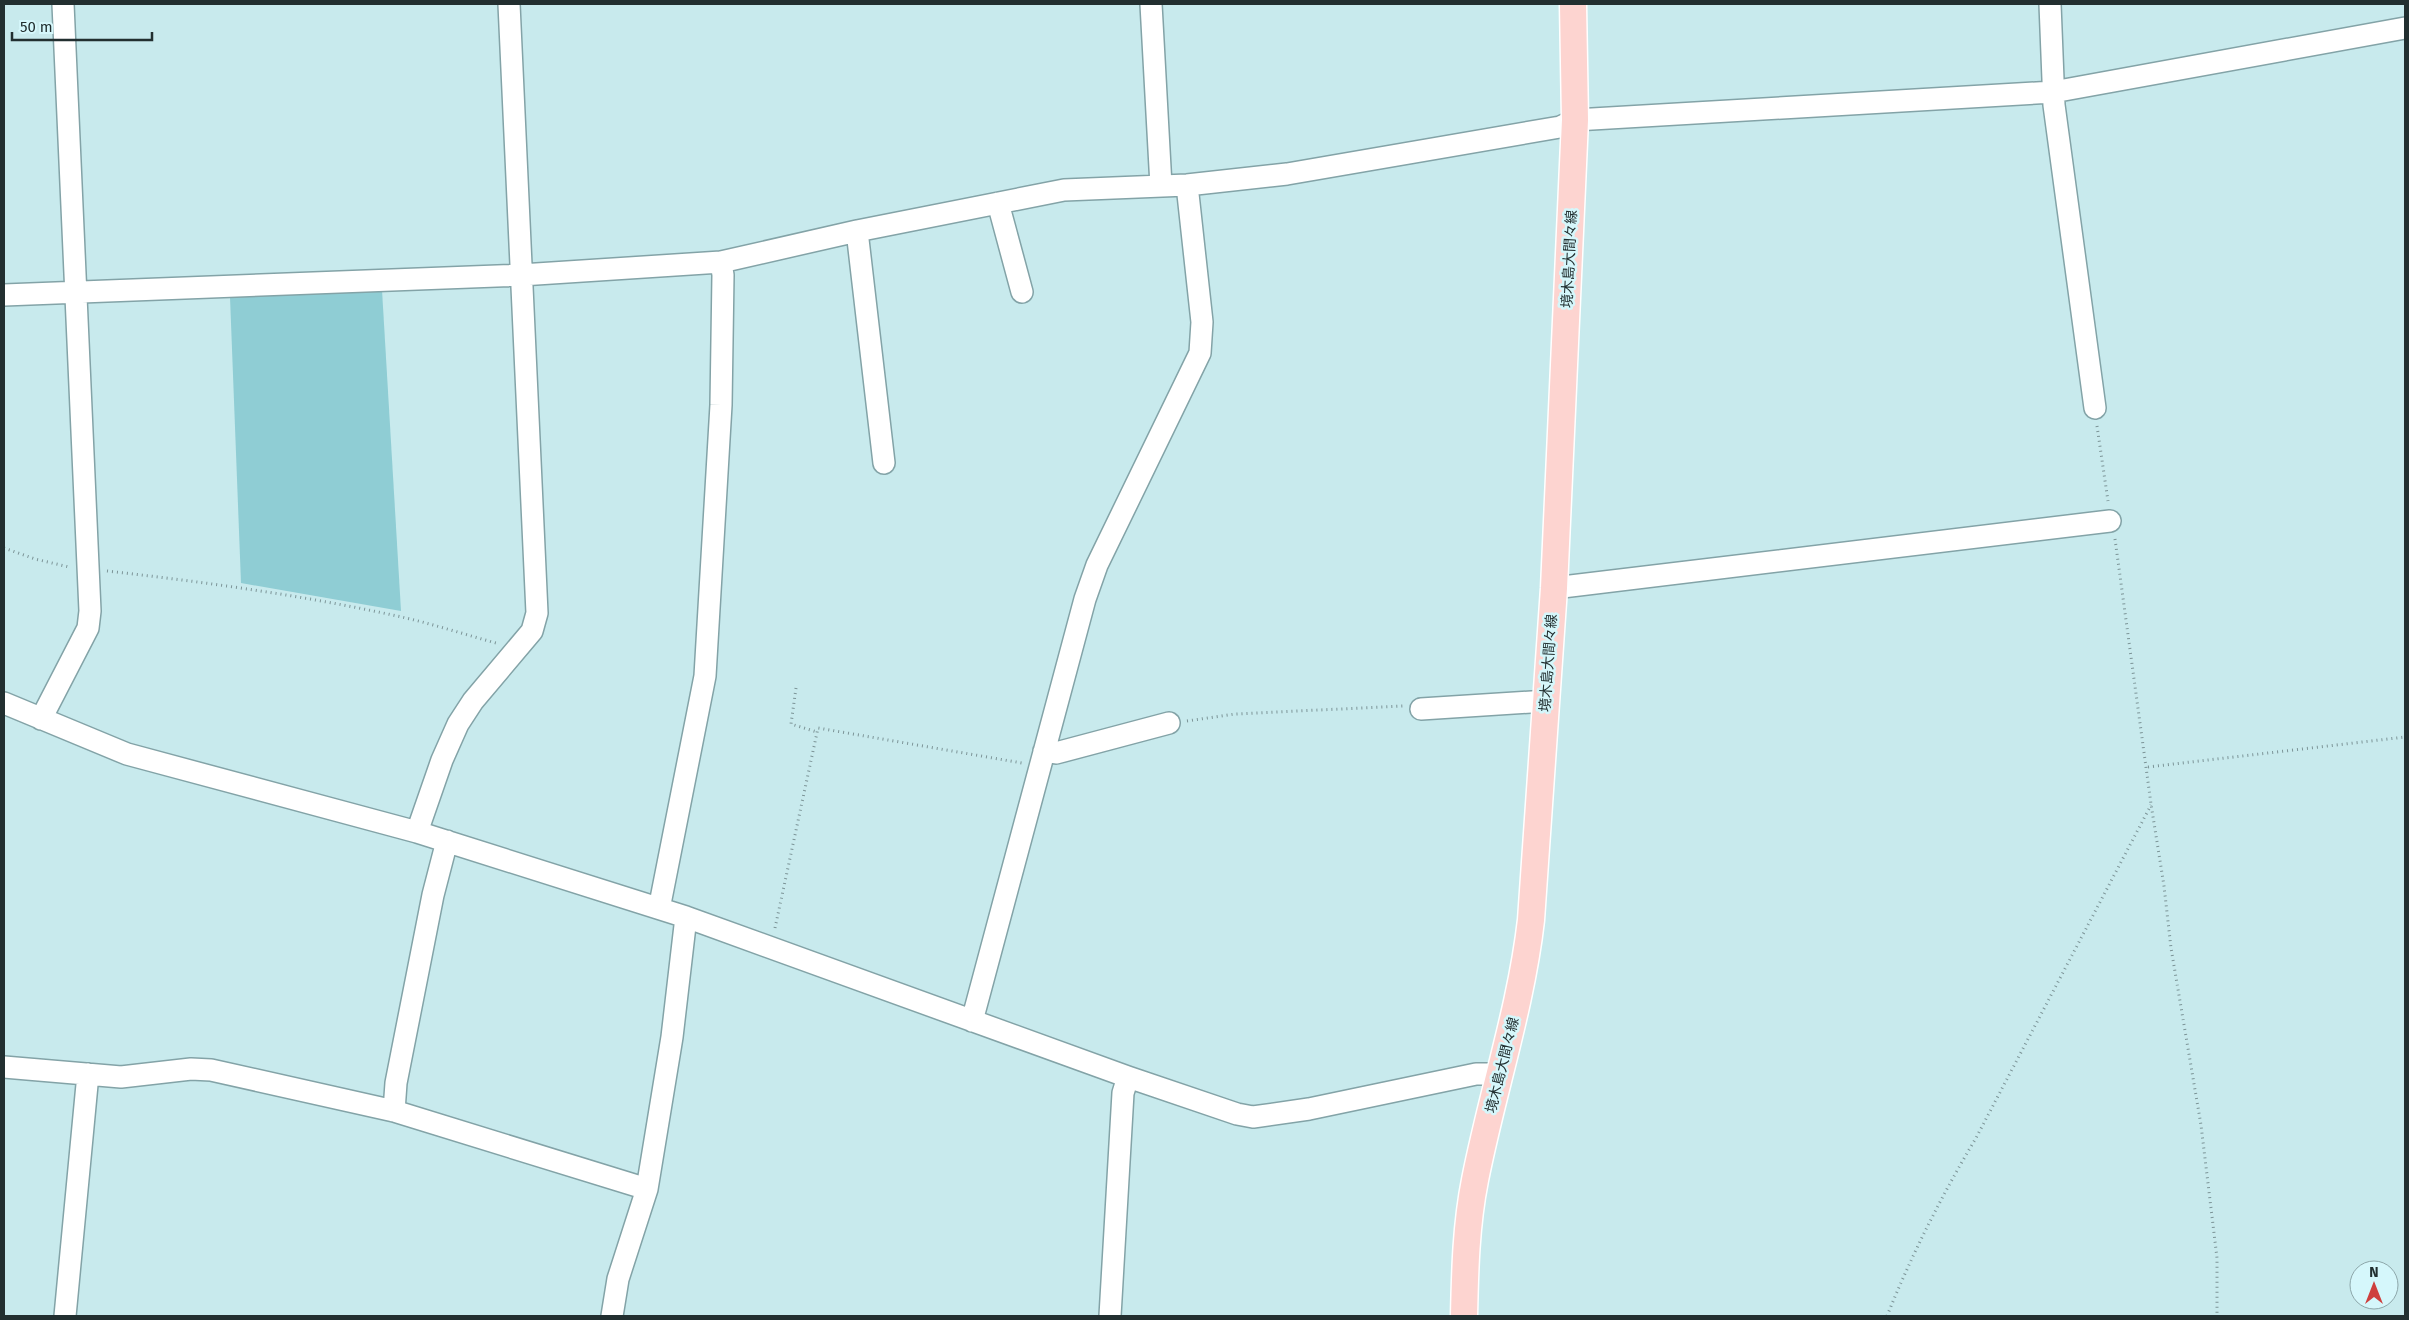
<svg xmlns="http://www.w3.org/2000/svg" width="2409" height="1320" viewBox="0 0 2409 1320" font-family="'Fira Sans','Noto Sans JP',sans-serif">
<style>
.green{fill:#8fcdd4}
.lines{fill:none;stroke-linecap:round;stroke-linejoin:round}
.minor-casing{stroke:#83a3a7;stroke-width:24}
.major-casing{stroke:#fff;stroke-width:29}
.path{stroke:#7c9497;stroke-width:3;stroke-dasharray:1 4;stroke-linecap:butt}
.minor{stroke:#fff;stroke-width:21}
.major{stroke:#fdd4d0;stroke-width:26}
.labels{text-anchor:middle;stroke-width:5;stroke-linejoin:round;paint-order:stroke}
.street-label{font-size:14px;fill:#222f30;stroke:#d5f7fb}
</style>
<rect width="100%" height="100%" fill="#c8eaed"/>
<path class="green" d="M382 290 401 611 241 583 230 297Z"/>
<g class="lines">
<defs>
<path id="minor" d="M1151 4 1161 186
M2050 4 2054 105 2095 408
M998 203 1022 292
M857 231 884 463
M4 295 521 275 721 262 857 231 1064 190 1187 185 1287 174 1560 127 1575 120 2053 92 2405 28
M1554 588 2110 521
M4 703 127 754 417 832 686 917 1128 1077 1237 1114 1253 1117 1309 1109 1476 1074H1491L1499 1077
M1421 709 1546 701
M41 719 88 628 90 611 63 4
M1044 751 1056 753 1169 723
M417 832 442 760 458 724 473 701 532 631 537 613 509 4
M658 908 661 899 705 676 721 405 723 275 721 262
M972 1021 1085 599 1097 565 1200 353 1202 322 1187 185
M4 1067 121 1077 191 1069 211 1070 394 1111 647 1189
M394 1111 396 1083 433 895 447 841
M65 1316 88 1074
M612 1316 618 1279 647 1189 672 1037 686 917
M1110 1316 1123 1093 1128 1077"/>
<path id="major" d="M1464 1316C1465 1271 1466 1225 1475 1180 1492 1093 1521 1008 1531 920L1554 588 1575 120 1573 4"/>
</defs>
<use href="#minor" class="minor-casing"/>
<use href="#major" class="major-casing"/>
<path class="path" d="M2097 426 2108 501
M2115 539 2151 804 2164 886 2171 948 2201 1125 2217 1258V1316
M4 548 35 559 69 567
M107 571C204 582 301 595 397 616 430 623 463 634 496 643
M796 688 791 724 817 732
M1187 721 1235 714 1403 706
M2148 767 2405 737
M775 928 818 728 1022 763
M1887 1316C1912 1254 1942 1195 1976 1138L2151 805"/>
<use href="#minor" class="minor"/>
<use href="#major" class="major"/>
</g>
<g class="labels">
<g class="street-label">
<text transform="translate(1569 259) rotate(-87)" y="5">境木島大間々線</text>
<text transform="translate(1548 663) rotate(-86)" y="5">境木島大間々線</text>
<text transform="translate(1502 1065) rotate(-76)" y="5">境木島大間々線</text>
</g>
</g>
<rect width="2409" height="1320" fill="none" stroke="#222f30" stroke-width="10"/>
<g transform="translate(2374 1285)"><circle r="24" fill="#d5f7fb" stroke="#8da7aa"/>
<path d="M0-4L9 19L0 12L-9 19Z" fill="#ce3f3d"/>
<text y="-8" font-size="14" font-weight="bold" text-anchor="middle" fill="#222f30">N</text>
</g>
<path d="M12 32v8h140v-8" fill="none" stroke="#222f30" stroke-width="2.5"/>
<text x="20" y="32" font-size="15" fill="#222f30" stroke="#d5f7fb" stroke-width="4" paint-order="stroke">50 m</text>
</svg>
